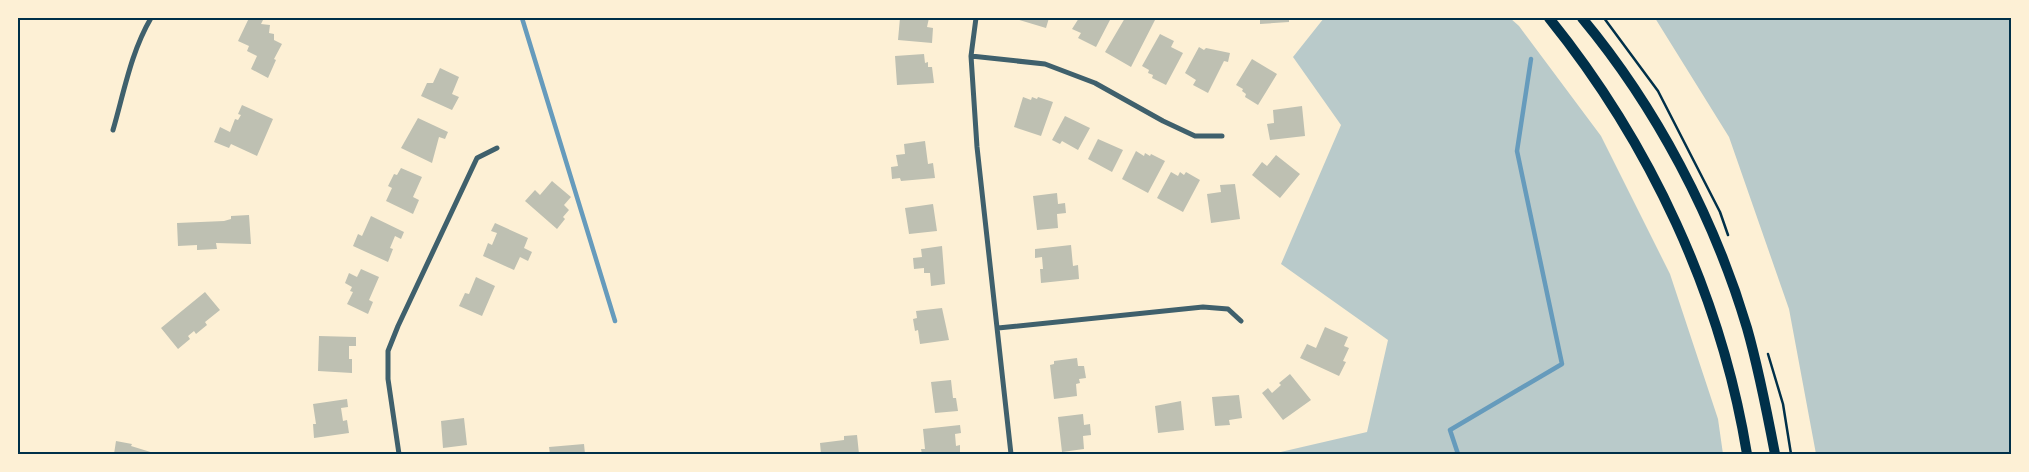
<svg xmlns="http://www.w3.org/2000/svg" width="2029" height="472" viewBox="0 0 2029 472" font-family="Karla,sans-serif">
<style>
.green{fill:#b9caca}
.lines{fill:none;stroke-linecap:round;stroke-linejoin:round}
.stream{stroke:#669bbc;stroke-width:4.5}
.building{fill:#bec0b2}
.path{stroke:#003049;stroke-width:2.5}
.minor{stroke:#3f606c;stroke-width:5}
.secondary{stroke:#003049;stroke-width:10}
.neatline{fill:none;stroke:#003049;stroke-width:2}
</style>
<rect width="100%" height="100%" fill="#fdf0d5"/>
<path class="green" d="M1324 18H1510L1519 26 1601 136 1670 274 1718 419 1723 454H1272L1367 432 1388 340 1281 264 1341 125 1293 57Z
M1655 18H2011V454H1816L1789 309 1729 137Z"/>
<g class="lines">
<path class="stream" d="M522 18 615 321
M1458 454 1450 430 1562 364 1517 151 1531 59"/>
</g>
<path class="building" d="M249 18H258L263 20 261 24 270 25 269 33 274 34V40L282 44 274 59 276 60 268 78 251 69 257 56 247 51 249 46 238 41Z
M900 18H929L927 27 933 28 932 43 898 40Z
M1013 18H1049L1046 28Z
M1079 18H1111L1096 47 1078 38 1081 33 1072 29Z
M1125 18H1151L1155 20 1131 67 1105 52Z
M1260 18H1289V22L1260 24Z
M1160 34 1174 41 1171 47 1183 53 1166 85 1152 78 1153 75 1148 73 1149 70 1142 66Z
M1199 47 1204 50 1206 48 1230 53 1228 62 1224 61 1208 93 1193 85 1196 80 1185 73Z
M924 54 925 63 928 62V67H932L934 83 897 85 895 56Z
M1252 59 1277 74 1258 105 1245 97 1246 94 1242 91 1243 89 1236 85Z
M440 68 459 77 452 94 459 97 452 110 421 96 427 83H433Z
M1023 97 1031 100 1032 97 1037 99 1038 97 1053 102 1041 136 1014 127Z
M242 105 273 119 257 156 231 144 229 148 214 142 220 127 230 132 235 119 238 120 241 115 238 114Z
M1302 106 1305 136 1270 140 1267 124 1274 123 1273 110Z
M1065 116 1090 128 1078 150 1062 141 1060 144 1052 140Z
M418 118 448 132 445 139 439 137 432 163 401 148Z
M1098 139 1123 150 1112 172 1088 159Z
M925 141 928 164 933 163 935 178 901 181 900 178 892 179 891 167 898 166 896 155 905 154 904 144Z
M1136 151 1144 156 1145 153 1150 156 1151 154 1165 161 1148 193 1122 179Z
M1276 155 1300 174 1280 198 1252 175 1262 162 1267 166Z
M401 168 422 177 413 197 419 200 413 214 386 201 392 188 388 186 394 174 397 175Z
M1171 172 1178 176 1180 172 1184 175 1186 172 1200 180 1183 212 1157 198Z
M552 181 571 197 564 205 569 210 563 217 565 219 557 229 525 201 535 190 540 195Z
M1235 184 1240 219 1211 223 1207 194 1221 192 1220 185Z
M1057 193 1058 204 1065 203 1066 213 1057 214 1058 228 1037 230 1033 196Z
M933 204 937 231 909 234 905 208Z
M249 215 251 244 216 243 217 249 197 250V245L178 246 177 223 224 221 231 219V216Z
M371 216 404 232 401 239 395 236 390 248 393 249 388 262 353 246 358 234 362 236Z
M495 223 528 238 524 248 532 252 528 261 520 257 514 270 483 256 488 243 492 245 497 233 491 231Z
M1071 245 1073 266 1078 265 1079 279 1041 283 1040 269H1043L1042 257 1035 258V249Z
M942 246 945 284 931 286 930 273H924V268L914 269 913 258 922 257 921 249Z
M361 269 379 277 369 300 373 302 368 314 347 304 353 292 350 291 352 287 345 283 349 273 357 277Z
M476 277 495 286 482 316 459 306 465 293 469 294Z
M205 292 220 310 205 322 207 325 196 334 194 331 188 336 190 339 178 349 161 328Z
M942 308 949 340 920 344 918 330 915 331 913 319 917 318 916 311Z
M1325 327 1348 337 1344 346 1349 348 1343 361 1346 362 1339 376 1300 358 1307 344 1316 348Z
M319 336 356 337V346H349V359H352V373L318 371Z
M1077 358 1078 366H1084L1086 378 1079 379 1080 383 1076 384 1077 396 1054 399 1050 365 1054 364V361Z
M1290 374 1311 400 1283 420 1262 393 1268 388 1272 393 1281 385 1279 383Z
M951 380 953 398H956L958 411 935 413 931 382Z
M1239 395 1242 418 1229 420 1230 425 1215 426 1212 397Z
M347 399 348 407 341 408 343 421 347 420 349 433 314 438 313 424H316L313 404Z
M1181 401 1184 430 1158 433 1155 406Z
M1083 414 1084 425 1090 424 1091 435 1083 436 1084 449 1062 452 1058 417Z
M464 418 467 445 443 448 441 421Z
M960 425 961 433 955 434 956 446 960 445V454H922L921 449H925L923 429Z
M857 435 859 454H821L820 443 844 440V436Z
M116 441 132 444 131 446 157 454H114Z
M584 444 585 454H550L549 447Z"/>
<g class="lines">
<path class="path" d="M1604 18 1658 91 1720 212 1728 235
M1768 354 1783 404 1791 454"/>
<path class="minor" d="M976 18 971 56 977 147 1011 454
M971 56 1045 64 1095 83 1163 121 1195 136H1222
M113 130C124 92 131 52 151 18
M998 328 1203 307 1228 309 1241 321
M399 454 388 379V351L398 326 477 158 497 148"/>
<path class="secondary" d="M1549 18C1650 143 1721 295 1747 454
M1582 18C1656 107 1714 217 1747 328 1759 370 1767 412 1775 454"/>
</g>
<rect width="2029" height="472" fill="none" stroke="#fdf0d5" stroke-width="38"/>
<rect x="19" y="19" width="1991" height="434" class="neatline"/>
</svg>
